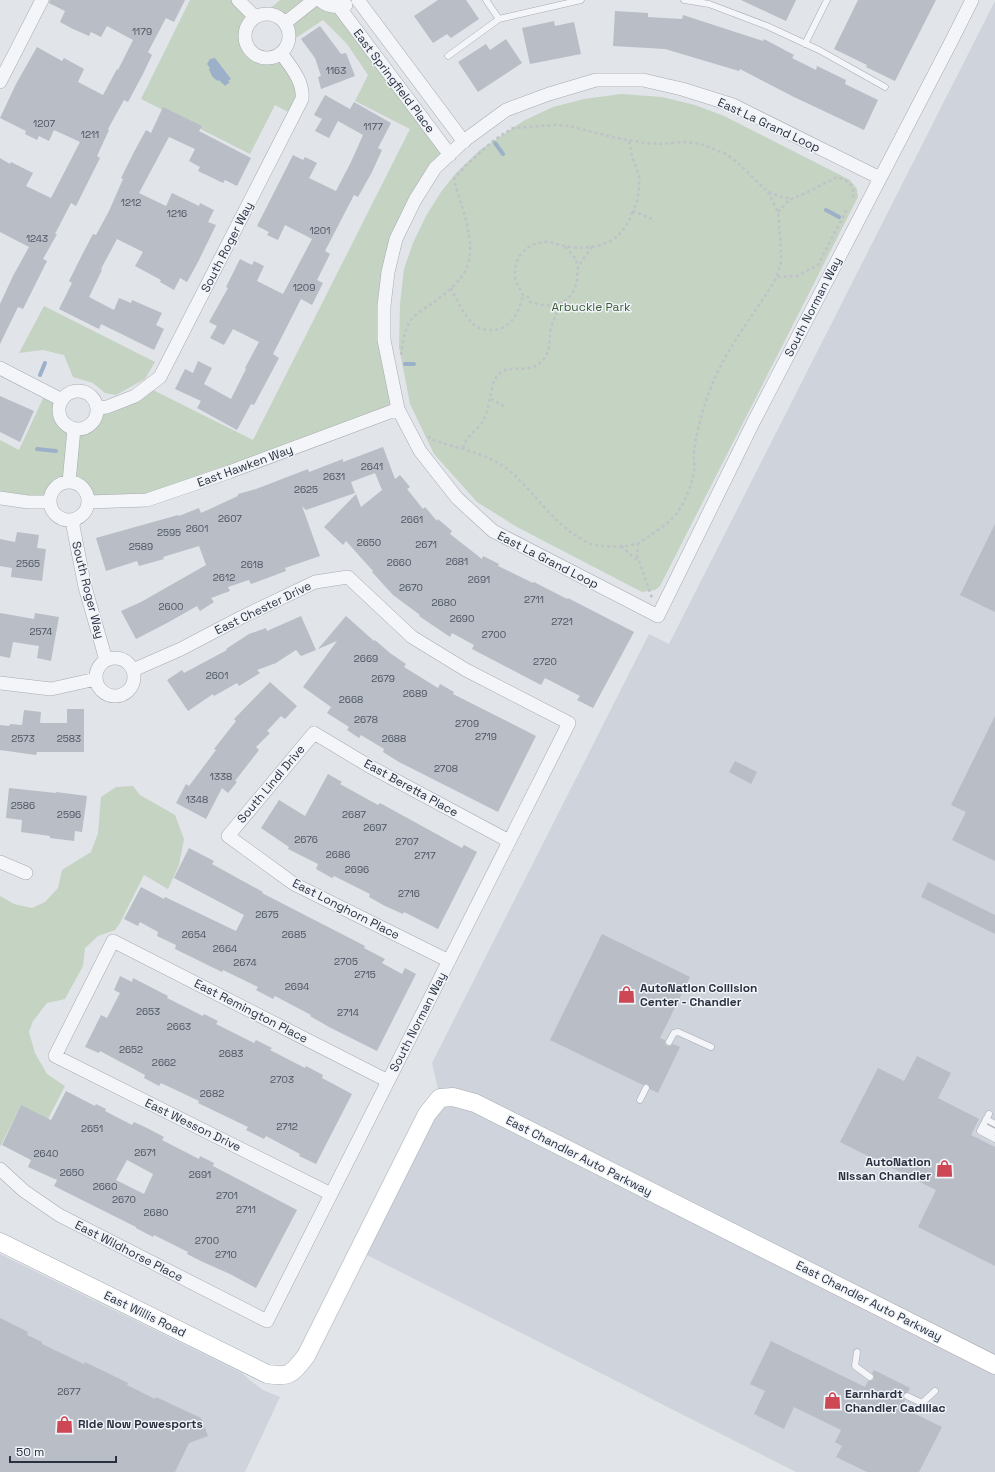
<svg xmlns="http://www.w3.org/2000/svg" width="995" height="1472" viewBox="0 0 995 1472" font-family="'Space Grotesk',sans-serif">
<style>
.built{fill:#cfd3db}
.green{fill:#c5d3c2}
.water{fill:#9cb0c9}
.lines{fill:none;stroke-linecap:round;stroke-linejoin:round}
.stream{stroke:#9cb0c9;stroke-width:4}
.building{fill:#b8bdc6;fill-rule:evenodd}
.lane-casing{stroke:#a6abb3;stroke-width:7}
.street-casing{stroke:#a6abb3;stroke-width:14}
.secondary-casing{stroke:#a6abb3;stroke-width:19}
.path{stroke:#bfc2c8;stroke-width:2.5;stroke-dasharray:3 3;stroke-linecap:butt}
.lane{stroke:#f4f5f8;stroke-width:6}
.street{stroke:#f4f5f8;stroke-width:13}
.secondary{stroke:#fff;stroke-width:18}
.labels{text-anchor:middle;stroke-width:3;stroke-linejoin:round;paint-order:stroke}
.number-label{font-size:10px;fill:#4d5462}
.street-label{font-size:12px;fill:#293141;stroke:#f0f3f7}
.park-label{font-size:12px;fill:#3c5d37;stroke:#f0f3f7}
.poi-label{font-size:12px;font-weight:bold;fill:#293141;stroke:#f0f3f7;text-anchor:start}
</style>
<rect width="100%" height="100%" fill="#e1e4e9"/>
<path class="built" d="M995 1V1472H796L359 1251 440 1098 432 1063 649 634 669 644Z
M0 1254 242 1373 251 1381 263 1390 280 1397 245 1472H0Z"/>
<path class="green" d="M190 0H238L253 18C235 38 252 63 277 55L300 82 294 115 275 105 250 154 141 99Z
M280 0H320L332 7 450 155 396 239 384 306 398 409 147 500 88 496C80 477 59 477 51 496L0 498V440L19 450 46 392 59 405 60 417 63 423 73 429H80L91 424 97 414 147 387 253 440 410 129 355 101 368 75 347 44 323 20 287 44C291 29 284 16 268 14L271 8Z
M621 94 662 97 695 105 724 116 850 180 857 189 858 197 660 586 655 590 642 592 517 527 477 502 434 454 410 404 399 347 400 304 404 269 413 243 426 216 441 192 456 173 480 150 525 120 553 107 584 99Z
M44 306 155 362 145 379 116 395 105 393 93 383 73 377 64 355 43 350 19 353Z
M133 786 140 795 175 815 184 839 179 865 168 889 144 875 120 923 115 930 98 936 85 948 83 966 65 999 47 1003 33 1021 29 1032 35 1053 47 1074 65 1086 48 1119 20 1107 0 1147V896L14 904 32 908 45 902 58 888 62 870 91 852 98 833 101 797 116 787Z"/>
<path class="water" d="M215 58 231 79 228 81 230 82 225 86 219 80 218 81C213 78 211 75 209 69L210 68 207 64 210 59Z"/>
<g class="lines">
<path class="stream" d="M495 143 503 154
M826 210 839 217
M405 364H414
M40 375 45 363
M37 449 56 451"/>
</g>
<path class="building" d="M50 0H185L174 22 166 18 148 52 152 55 143 74 128 102 124 100 108 129 109 130 97 156 100 158 76 206 71 203 55 234H57L43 259 47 261 23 309 18 307 0 344V304L13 276 29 247 0 232V158L10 164 11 162 33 173 26 186 51 198 80 142 54 130 49 141 39 136 37 140 25 134 26 131 0 118 16 84 37 47 62 61 64 58 84 69 78 82 103 95 117 69 118 70 133 40 107 26 101 37 91 32 89 36 73 29 60 22 65 11 49 3Z
M438 0H466L479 19 451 38 447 34 433 43 414 16Z
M741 0H796L786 21Z
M858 0H936L895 81 866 67 867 65 834 49Z
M615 11 648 13V17L682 19 683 15 763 41 764 39 794 55 792 58 816 70 817 66 846 80 845 84 878 100 864 130 794 97 740 69 739 71 665 49 613 46Z
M554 21 555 26 574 22 581 54 530 64 522 28Z
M320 26 341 54 346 53 355 76 321 89 318 77 321 76 315 58 301 39Z
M506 39 522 63 478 92 458 62 486 44 490 50Z
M325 95 350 109 354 102 391 123 378 148 382 150 372 172 358 197 354 195 325 251 330 254 317 280 323 283 312 305 301 299 273 354 279 358 254 405 251 404 237 430 197 408 201 401 175 389 185 369 193 373 198 361 212 368 204 384 231 399 246 369 245 368 259 342 233 329 224 345 210 338 217 326 209 322 228 288 226 287 240 259 252 265 254 261 264 266 257 281 283 294 312 239 285 225 278 240 267 235 269 232 257 226 293 155 303 160 305 157 317 163 309 178 336 191 351 162 363 135 338 121 329 138 315 131 322 119 314 115Z
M163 107 202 126 199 131 251 158 237 186 225 180 223 183 198 171 200 167 189 161 195 149 169 137 139 193 166 206 172 193 199 206 200 203 214 210 208 222 216 225 198 262 187 282 180 278 174 290 160 282 161 280 135 266 143 252 117 239 101 269 102 270 89 297 114 310 119 298 131 303 132 300 162 313 156 325 164 329 154 350 101 324 99 329 59 309 72 283 69 281 82 255 93 234 96 235 109 211 123 179 121 178 134 152 146 130 151 133Z
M0 396 34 411 20 442 0 432Z
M383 447 395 479 400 475 410 487 407 489 423 509 425 507 437 521 438 519 452 531 450 534 482 559 483 556 499 564 498 566 533 583 534 582 567 599 568 598 634 632 593 708 577 700 580 696 545 678 541 685 472 649 474 645 452 633 450 637 419 616 420 615 393 595 372 572 373 571 346 541 343 545 324 527 356 494 361 507 382 490 375 473 351 482 355 493 306 510 302 506 320 556 285 568 286 571 251 584 249 580 228 587 230 591 211 598 214 602 200 611 197 606 167 623 136 639 121 611 141 602 206 565 199 546 163 557 164 559 139 566 137 561 106 571 96 538 178 515 179 516 199 508 201 513 238 496V494L256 489 308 469 309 472 343 459V462Z
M995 524V612L960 595Z
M17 532 39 535 37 548 46 549 42 581 11 577 12 568 0 566V539L15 542Z
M0 613 34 619 35 613 59 617 51 661 37 658 39 646 13 642 10 658 0 656Z
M301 616 316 650 301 656 296 650 276 663 257 670 260 673 239 686 237 683 214 696 213 694 188 711 167 680 182 670 184 673 227 650 226 649 249 634 266 628 267 631Z
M346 616 374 641 375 640 390 653 406 664 404 667 438 688 440 684 454 692 453 694 536 736 498 812 399 762 383 752 384 749 361 735 359 738 347 730 349 727 327 713 331 707 303 687 337 641 318 649Z
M270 682 297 706 285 719 281 716 267 731 270 733 256 747 259 750 235 781 237 782 228 793 222 788 206 819 176 803 186 784 189 786 216 750 214 749 236 721 234 719Z
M67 709H84V752H37L36 755 0 750V725L9 726 10 724 22 725 24 710 41 712 40 723H67Z
M995 716V861L952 840 966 812 951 805Z
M735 761 757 772 751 784 729 772Z
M328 774 342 782 340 784 378 805 380 803 462 848 464 845 477 852 438 929 404 912 403 914 385 906 369 897 370 894 334 876 332 878 316 869 318 864 288 849 289 847 261 828 279 800 305 816Z
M9 788 56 793V792L87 796 82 832 75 831 74 841 50 838V836L21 832 22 820 6 818Z
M189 848 214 861 212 864 263 892 262 893 365 946 364 948 385 959 382 963 402 974 405 968 416 974 377 1051 329 1027 310 1016 311 1015 275 996 273 999 256 990 258 987 223 970 222 972 175 949 176 945 157 936 158 932 140 922 138 926 124 919 141 887 164 899 165 897 236 931 244 915 174 878Z
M928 882 995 915V934L921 897Z
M602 934 690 977 660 1038 665 1040V1044L667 1046H671L673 1044 680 1047 658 1093 650 1089 648 1084H645L643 1085 550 1040Z
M120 976 132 982 133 978 168 996 167 998 203 1016 204 1014 218 1021 216 1024 254 1043 256 1040 272 1048 270 1050 305 1068 306 1066 323 1075 322 1078 352 1094 316 1164 299 1156 300 1154 266 1136 264 1139 246 1130 248 1127 198 1103 199 1101 161 1083 159 1086 144 1078 145 1075 100 1051 99 1053 85 1047 101 1015 107 1018 120 993 114 990Z
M917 1056 951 1073 938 1098 979 1119 971 1135 995 1147V1266L918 1227 936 1190 840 1142 878 1068 904 1081Z
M66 1091 95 1106 96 1104 106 1109 105 1111 132 1125 134 1122 149 1129 164 1137 162 1140 199 1159 200 1156 214 1163 213 1166 297 1210 256 1288 230 1274 203 1262 187 1254 188 1252 154 1235 153 1237 136 1228V1227L54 1186 57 1180 28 1167 31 1160 2 1145 21 1105 51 1120ZM127 1160 153 1174 144 1194 116 1180Z
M0 1318 28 1332 27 1335 42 1342V1344L84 1364 85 1362 128 1383 127 1385 155 1399 156 1397 201 1418 208 1436 189 1443 175 1472H0Z
M771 1341 865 1387 868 1381H871L874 1379V1376L872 1373 874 1370 910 1388 908 1392 903 1394V1397L905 1400 901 1407 942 1427 919 1472H867L836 1457 842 1446 835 1442 841 1430 794 1407 784 1429 754 1414 765 1391 750 1384Z"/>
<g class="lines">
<defs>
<path id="lane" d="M486 0 499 19 581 0
M684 0 709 4 767 26 819 50 885 87
M805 44 827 0
M448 56 499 19
M669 1042 674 1033 678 1032 711 1047
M640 1100 646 1088
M989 1114 980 1131 995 1139
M986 1119 995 1124
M983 1126 995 1132
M857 1352 855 1366 870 1377
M907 1396 922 1403 935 1391"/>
<path id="street" d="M238 0 255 17
M320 0C328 7 336 8 346 5
M358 0 464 142
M339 7 450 155
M245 36a22 22 0 1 1 44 0a22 22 0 1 1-44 0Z
M285 23 314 0
M0 82 42 0
M880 178 733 105 682 89 643 80H596L549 94 506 110 465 140 435 168 415 200 396 239 388 272 384 306V340L398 409 420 451 457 498 493 531 658 616 754 421 951 42 972 0
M0 368 62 400
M59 410a19 19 0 1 1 38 0a19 19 0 1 1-38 0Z
M97 408 107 407 135 396 160 377 302 99C304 81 290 66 281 53
M69 482 74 429
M50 501a19 19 0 1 1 38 0a19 19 0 1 1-38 0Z
M0 498 28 502H50
M88 502 147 500 229 472 398 409
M74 520 73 526 85 587 106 660
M96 677a19 19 0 1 1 38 0a19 19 0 1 1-38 0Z
M0 683 51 689 96 679
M0 862 26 873
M449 961 294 884 228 836 314 733 369 766 509 841
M0 1169 24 1191 59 1215 267 1321 569 723 466 670 412 637 348 577 315 582 240 618 181 649 133 670
M331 1194 55 1056 113 941 388 1081"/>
<path id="secondary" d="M0 1242 267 1374C291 1378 292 1373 306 1356L427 1114 440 1098 453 1097 475 1103 995 1365"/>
</defs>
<use href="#lane" class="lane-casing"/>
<use href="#street" class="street-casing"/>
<use href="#secondary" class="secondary-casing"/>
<path class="path" d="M629 141 632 156 639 176V189L637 201 633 211 652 219
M768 192 778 212 781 248V261L777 277
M778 212 789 200 806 193 837 177C849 181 855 185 853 199
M565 247 576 259 578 269
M592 247C588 253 581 261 578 268 577 272 578 277 577 281 571 306 552 309 530 302L528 297 523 295C520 289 516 283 515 278 513 258 525 244 544 242 551 241 558 245 565 246 578 250 604 247 615 238 624 231 629 222 633 211
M451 288C457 301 464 315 474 325 479 329 485 330 491 330 511 330 519 312 523 295
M401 355C402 346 404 333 408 325 412 316 422 310 430 305 446 293 465 280 469 260 474 233 460 205 454 179L465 166 494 140 513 128 557 125 569 126 617 138 645 143 659 144 685 142 701 144 726 154 737 162 767 191 778 196 792 199
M491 399 504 406
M429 436 430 439C455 448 484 452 506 468 533 489 550 521 580 538 584 540 587 543 591 544 603 547 627 548 639 543 642 541 646 538 649 536 658 530 670 522 677 513 685 502 692 485 694 471 695 464 693 457 694 450 698 426 704 403 714 380 730 343 756 312 777 277L797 276 818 265 847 209
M463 448C465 436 479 430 484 419 491 406 489 382 500 373 511 363 529 376 543 360 552 349 548 341 551 328 553 319 558 311 563 303
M638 543 637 555 652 598
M621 546 639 562"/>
<use href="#lane" class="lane"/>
<use href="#street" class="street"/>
<use href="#secondary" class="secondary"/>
</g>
<defs>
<symbol id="shop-bare" viewBox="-9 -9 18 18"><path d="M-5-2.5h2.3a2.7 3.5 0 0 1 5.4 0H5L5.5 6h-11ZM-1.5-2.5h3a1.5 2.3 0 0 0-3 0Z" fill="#cd4754" stroke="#f0f3f7" stroke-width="2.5" paint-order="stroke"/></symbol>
</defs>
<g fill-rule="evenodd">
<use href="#shop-bare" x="614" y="982" width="25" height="25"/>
<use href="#shop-bare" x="932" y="1156" width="25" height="25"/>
<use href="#shop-bare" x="820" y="1388" width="25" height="25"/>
<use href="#shop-bare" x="52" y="1412" width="25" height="25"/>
</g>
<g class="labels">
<g class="number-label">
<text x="142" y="35">1179</text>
<text x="336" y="74">1163</text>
<text x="44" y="127">1207</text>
<text x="373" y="130">1177</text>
<text x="90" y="138">1211</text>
<text x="131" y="206">1212</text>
<text x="177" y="217">1216</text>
<text x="320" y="234">1201</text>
<text x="37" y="242">1243</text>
<text x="304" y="291">1209</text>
<text x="372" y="470">2641</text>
<text x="334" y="480">2631</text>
<text x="306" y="493">2625</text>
<text x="230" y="522">2607</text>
<text x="412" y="523">2661</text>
<text x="197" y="532">2601</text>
<text x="169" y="536">2595</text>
<text x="369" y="546">2650</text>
<text x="426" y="548">2671</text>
<text x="141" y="550">2589</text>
<text x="457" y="565">2681</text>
<text x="399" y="566">2660</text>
<text x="28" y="567">2565</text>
<text x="252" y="568">2618</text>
<text x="224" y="581">2612</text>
<text x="479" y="583">2691</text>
<text x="411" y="591">2670</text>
<text x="534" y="603">2711</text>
<text x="444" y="606">2680</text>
<text x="171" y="610">2600</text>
<text x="462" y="622">2690</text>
<text x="562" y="625">2721</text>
<text x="41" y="635">2574</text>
<text x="494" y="638">2700</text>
<text x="366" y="662">2669</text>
<text x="545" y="665">2720</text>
<text x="217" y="679">2601</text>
<text x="383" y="682">2679</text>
<text x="415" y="697">2689</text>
<text x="351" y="703">2668</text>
<text x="366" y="723">2678</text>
<text x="467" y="727">2709</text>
<text x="486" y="740">2719</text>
<text x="23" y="742">2573</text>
<text x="69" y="742">2583</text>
<text x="394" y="742">2688</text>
<text x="446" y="772">2708</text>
<text x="221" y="780">1338</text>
<text x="197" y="803">1348</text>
<text x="23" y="809">2586</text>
<text x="69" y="818">2596</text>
<text x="354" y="818">2687</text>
<text x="375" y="831">2697</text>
<text x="306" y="843">2676</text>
<text x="407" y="845">2707</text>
<text x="338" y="858">2686</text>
<text x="425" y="859">2717</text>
<text x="357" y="873">2696</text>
<text x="409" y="897">2716</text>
<text x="267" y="918">2675</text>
<text x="194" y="938">2654</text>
<text x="294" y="938">2685</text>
<text x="225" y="952">2664</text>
<text x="346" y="965">2705</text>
<text x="245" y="966">2674</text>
<text x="365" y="978">2715</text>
<text x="297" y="990">2694</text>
<text x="148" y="1015">2653</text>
<text x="348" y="1016">2714</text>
<text x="179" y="1030">2663</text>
<text x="131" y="1053">2652</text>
<text x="231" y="1057">2683</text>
<text x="164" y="1066">2662</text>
<text x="282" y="1083">2703</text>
<text x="212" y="1097">2682</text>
<text x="287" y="1130">2712</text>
<text x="92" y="1132">2651</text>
<text x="145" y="1156">2671</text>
<text x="46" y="1157">2640</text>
<text x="72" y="1176">2650</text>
<text x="200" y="1178">2691</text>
<text x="105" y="1190">2660</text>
<text x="227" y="1199">2701</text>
<text x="124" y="1203">2670</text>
<text x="246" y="1213">2711</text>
<text x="156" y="1216">2680</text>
<text x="207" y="1244">2700</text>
<text x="226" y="1258">2710</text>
<text x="69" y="1395">2677</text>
</g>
<g class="street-label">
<text transform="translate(394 81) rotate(53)" y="4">East Springfield Place</text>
<text transform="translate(769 125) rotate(25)" y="4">East La Grand Loop</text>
<text transform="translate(227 247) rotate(-63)" y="4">South Roger Way</text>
<text transform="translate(813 307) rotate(-63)" y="4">South Norman Way</text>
<text transform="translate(245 466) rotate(-20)" y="4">East Hawken Way</text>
<text transform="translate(548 560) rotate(27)" y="4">East La Grand Loop</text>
<text transform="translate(88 590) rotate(76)" y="4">South Roger Way</text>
<text transform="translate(263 608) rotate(-26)" y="4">East Chester Drive</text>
<text transform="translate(271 784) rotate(-50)" y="4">South Lindl Drive</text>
<text transform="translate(411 788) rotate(29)" y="4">East Beretta Place</text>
<text transform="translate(346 909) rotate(27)" y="4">East Longhorn Place</text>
<text transform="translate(251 1011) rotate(27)" y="4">East Remington Place</text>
<text transform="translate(418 1022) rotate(-63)" y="4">South Norman Way</text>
<text transform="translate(193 1125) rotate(26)" y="4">East Wesson Drive</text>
<text transform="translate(579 1156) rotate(27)" y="4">East Chandler Auto Parkway</text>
<text transform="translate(129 1251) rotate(27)" y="4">East Wildhorse Place</text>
<text transform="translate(869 1301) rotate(27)" y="4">East Chandler Auto Parkway</text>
<text transform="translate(145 1314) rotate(26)" y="4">East Willis Road</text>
</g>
<g class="park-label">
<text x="591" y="311">Arbuckle Park</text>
</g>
<g class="poi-label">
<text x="640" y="992">AutoNation Collision<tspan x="640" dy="14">Center - Chandler</tspan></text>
<text x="931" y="1166" text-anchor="end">AutoNation<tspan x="931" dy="14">Nissan Chandler</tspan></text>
<text x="845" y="1398">Earnhardt<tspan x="845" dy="14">Chandler Cadillac</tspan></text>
<text x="78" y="1428">Ride Now Powesports</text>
</g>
</g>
<path d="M10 1456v6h106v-6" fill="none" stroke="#293141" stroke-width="2"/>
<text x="16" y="1456" font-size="12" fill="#293141" stroke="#f0f3f7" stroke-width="3" paint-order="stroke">50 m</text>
</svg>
